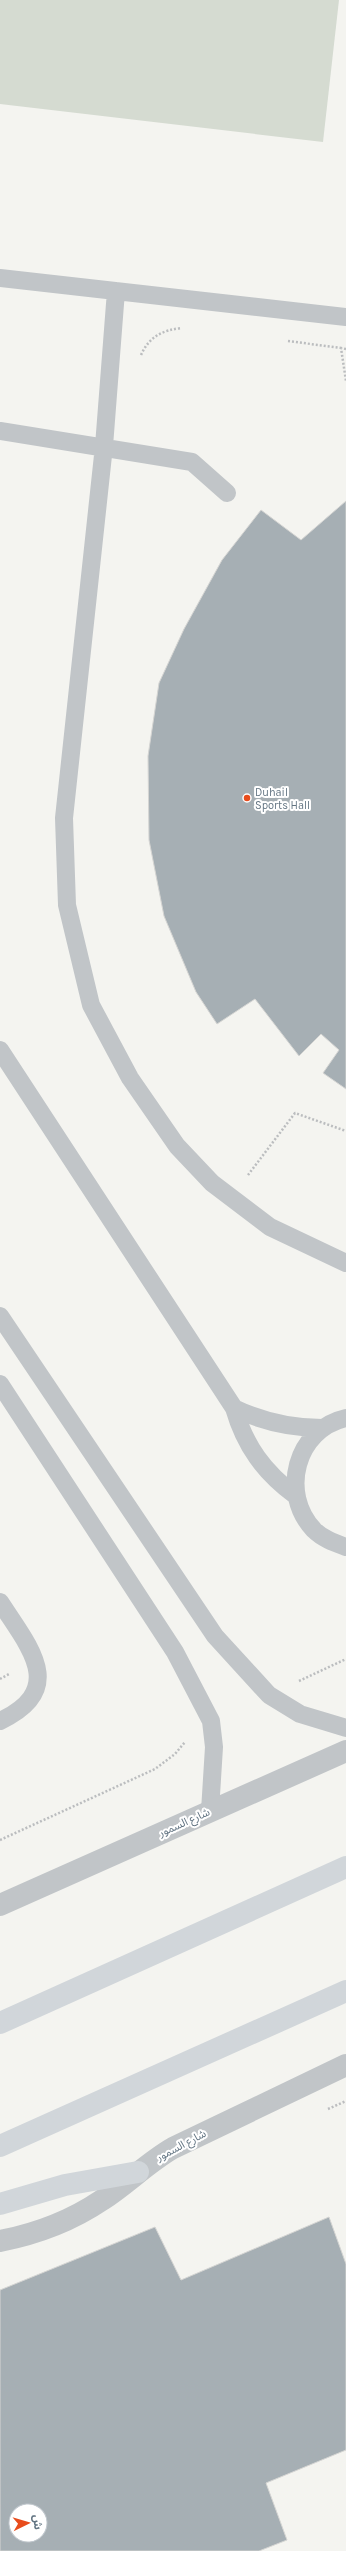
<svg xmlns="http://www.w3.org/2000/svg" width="346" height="2551" viewBox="0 0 346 2551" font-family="Karla,'Noto Sans Arabic',sans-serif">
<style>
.green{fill:#d5dbd1}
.building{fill:#a6afb4;stroke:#d5d5d3;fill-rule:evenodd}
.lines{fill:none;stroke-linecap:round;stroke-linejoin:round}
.path{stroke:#bbbdbf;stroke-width:2.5;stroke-dasharray:2 2;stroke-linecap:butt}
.lane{stroke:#c1c5c8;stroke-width:18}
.street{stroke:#c1c5c8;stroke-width:22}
.primary{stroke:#d1d6da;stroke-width:22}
.poi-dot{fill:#e84c1c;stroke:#fff;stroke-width:1.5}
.labels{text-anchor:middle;stroke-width:4;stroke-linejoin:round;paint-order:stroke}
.poi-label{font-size:11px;fill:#627482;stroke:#fff;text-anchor:start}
.street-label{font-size:11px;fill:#627482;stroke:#fff}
</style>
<rect width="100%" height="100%" fill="#f4f4f0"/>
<path class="green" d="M0 0H339L323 142 0 104Z"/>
<path class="building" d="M346 501V1089L323 1073 339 1050 321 1034 299 1056 255 999 217 1024 196 992 164 916 149 840 148 756 159 683 184 629 222 560 261 510 301 540Z
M329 2217 346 2264V2450L266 2483 287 2540 259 2551H0V2290L155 2227 181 2280ZM16 2511H40V2535H16Z"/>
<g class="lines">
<path class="path" d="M288 341 341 348
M346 349 341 348 346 381
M141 355C149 337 162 330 182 328
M248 1175 295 1113 346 1131
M0 1679 9 1674
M299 1681 346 1659
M0 1840 155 1769 175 1754 185 1742
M328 2109 346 2101"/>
<path class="lane" d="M0 278 346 317
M116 291 104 446 64 818 67 905 91 1005 130 1078 177 1146 212 1183 270 1227 346 1263
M0 431 192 462 227 493
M0 1050 234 1408C245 1446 264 1472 295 1495
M0 1316 215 1636 269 1695 300 1714 346 1728
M0 1384 175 1652 211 1721 214 1747 210 1811
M234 1408C263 1422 290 1428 322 1428
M346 1418C296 1429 279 1493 314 1530 323 1539 335 1543 346 1547
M0 1602C29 1647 68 1689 0 1721"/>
<path class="street" d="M0 1905 346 1751
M0 2241C36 2234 71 2221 102 2200 127 2184 147 2163 173 2148L346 2065"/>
<path class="primary" d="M0 2023 346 1867
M0 2146 346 1991
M0 2204 65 2185 138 2172"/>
</g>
<circle class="poi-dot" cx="247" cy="798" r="4"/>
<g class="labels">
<g class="poi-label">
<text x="255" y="796">Duhail<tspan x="255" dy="13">Sports Hall</tspan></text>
</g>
<g class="street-label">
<text transform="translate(184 1822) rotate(-24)" y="4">شارع السمور</text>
<text transform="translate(181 2145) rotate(-28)" y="4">شارع السمور</text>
</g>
</g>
<g transform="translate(28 2523) rotate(85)"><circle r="19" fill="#ffffff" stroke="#c0c7cd"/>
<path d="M0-3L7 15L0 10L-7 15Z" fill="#e84c1c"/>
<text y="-6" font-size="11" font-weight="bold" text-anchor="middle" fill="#627482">ش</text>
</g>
</svg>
